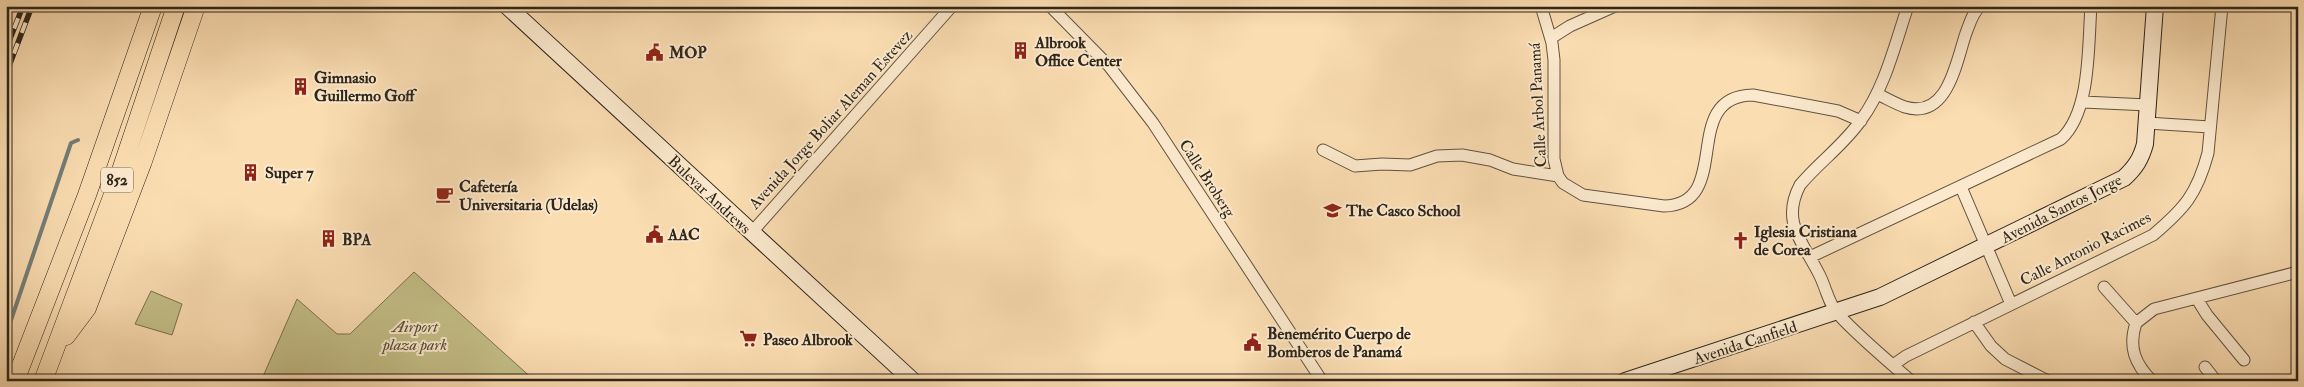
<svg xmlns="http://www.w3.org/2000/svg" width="2304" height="387" viewBox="0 0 2304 387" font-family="'IM FELL Double Pica',serif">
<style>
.green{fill:#c4bf88;stroke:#787252}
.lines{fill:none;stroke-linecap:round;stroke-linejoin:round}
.stream{stroke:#737e78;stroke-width:4}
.street-casing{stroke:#605341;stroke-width:13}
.secondary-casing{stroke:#2d251b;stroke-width:18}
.primary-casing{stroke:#2d251b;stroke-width:19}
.street{stroke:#fce9cd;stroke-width:11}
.secondary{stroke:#fce9cd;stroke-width:16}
.primary{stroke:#fbddb2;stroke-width:18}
.rail-casing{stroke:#2d251b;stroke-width:5.5}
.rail{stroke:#fce9cd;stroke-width:4;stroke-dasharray:11;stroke-linecap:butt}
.labels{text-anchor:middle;stroke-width:4;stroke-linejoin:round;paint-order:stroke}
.shield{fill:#fce9cd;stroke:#6b6050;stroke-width:1}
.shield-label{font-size:15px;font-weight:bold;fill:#2d251b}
.poi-label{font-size:16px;font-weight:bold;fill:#2d251b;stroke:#fce9cd;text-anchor:start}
.street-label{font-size:16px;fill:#2d251b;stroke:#fce9cd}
.park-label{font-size:16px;font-style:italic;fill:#534c36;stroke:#fce9cd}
</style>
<rect width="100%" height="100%" fill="#fbddb2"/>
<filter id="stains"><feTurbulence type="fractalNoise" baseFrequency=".004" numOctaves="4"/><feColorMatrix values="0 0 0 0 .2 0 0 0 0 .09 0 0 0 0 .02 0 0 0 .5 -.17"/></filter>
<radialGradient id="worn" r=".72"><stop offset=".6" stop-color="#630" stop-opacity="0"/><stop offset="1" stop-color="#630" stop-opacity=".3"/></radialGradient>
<path class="green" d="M414 272 535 381H261L297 299 337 334H350Z
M151 291 182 304 172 335 135 324Z"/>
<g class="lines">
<path class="stream" d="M6 335 71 143 78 140"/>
<defs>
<path id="street" d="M1050 6 1109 66 1153 123 1322 381
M1541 6 1552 43 1554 60V159L1558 176 1563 183 1583 195 1664 206C1735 204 1678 96 1753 95L1838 111 1861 121
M1908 6C1895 44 1885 88 1861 120 1844 145 1819 162 1800 185 1780 223 1804 243 1820 276 1826 288 1829 305 1838 314 1860 338 1887 360 1911 381
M1551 38 1570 26 1615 6
M1877 94C1886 98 1896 104 1905 107 1948 120 1956 62 1966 33 1970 23 1972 14 1980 6
M2083 102 2148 105
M2147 123 2210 127
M1323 150 1355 166 1382 164 1410 165 1437 156 1462 155 1490 160 1513 169 1558 176
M1961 187 2011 304
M752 232 952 6
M1810 257 2061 139C2091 112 2088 45 2091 6
M2104 287 2136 323
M2197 299 2207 315 2244 360
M1974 322 1991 346 2005 359 2048 381
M1893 365 1906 356 2153 235C2185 208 2197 194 2208 153L2222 6
M2205 367 2216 381
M2152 381C2135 364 2128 347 2136 323L2154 309 2298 272"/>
<path id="secondary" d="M507 6 913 381
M1625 381 1880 297 2124 178C2135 168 2141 159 2145 144L2155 6"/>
<path id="primary" d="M66 336 87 308 143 161 196 6
M15 381 87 195 153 6
M43 381 112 197 176 6"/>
</defs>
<use href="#street" class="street-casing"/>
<use href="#secondary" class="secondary-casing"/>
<use href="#primary" class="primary-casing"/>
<use href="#street" class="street"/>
<use href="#secondary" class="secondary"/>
<use href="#primary" class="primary"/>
<defs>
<path id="rail" d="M6 49 23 6
M6 74 32 6"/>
</defs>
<use href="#rail" class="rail-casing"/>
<use href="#rail" class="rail"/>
</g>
<defs>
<symbol id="building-bare" viewBox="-9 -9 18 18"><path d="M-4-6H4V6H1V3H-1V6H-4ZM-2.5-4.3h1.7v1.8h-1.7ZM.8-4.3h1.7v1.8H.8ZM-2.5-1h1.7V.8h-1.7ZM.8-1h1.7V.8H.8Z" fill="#8f2418" stroke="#fce9cd" stroke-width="2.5" paint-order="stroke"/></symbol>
<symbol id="civic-bare" viewBox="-9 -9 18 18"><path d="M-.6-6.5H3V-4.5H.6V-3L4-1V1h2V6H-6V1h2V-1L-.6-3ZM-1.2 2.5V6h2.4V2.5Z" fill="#8f2418" stroke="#fce9cd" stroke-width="2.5" paint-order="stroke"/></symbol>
<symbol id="cafe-bare" viewBox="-9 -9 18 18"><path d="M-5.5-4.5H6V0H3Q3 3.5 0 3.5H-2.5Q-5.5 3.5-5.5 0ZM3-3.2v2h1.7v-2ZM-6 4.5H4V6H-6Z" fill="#8f2418" stroke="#fce9cd" stroke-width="2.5" paint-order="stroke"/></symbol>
<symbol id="school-bare" viewBox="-9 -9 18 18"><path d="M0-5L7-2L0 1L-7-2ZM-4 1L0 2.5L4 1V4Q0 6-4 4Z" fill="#8f2418" stroke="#fce9cd" stroke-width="2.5" paint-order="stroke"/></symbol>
<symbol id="church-bare" viewBox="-9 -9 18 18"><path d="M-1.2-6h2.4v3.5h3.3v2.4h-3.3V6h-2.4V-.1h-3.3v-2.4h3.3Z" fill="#8f2418" stroke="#fce9cd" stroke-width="2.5" paint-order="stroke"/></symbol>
<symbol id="supermarket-bare" viewBox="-9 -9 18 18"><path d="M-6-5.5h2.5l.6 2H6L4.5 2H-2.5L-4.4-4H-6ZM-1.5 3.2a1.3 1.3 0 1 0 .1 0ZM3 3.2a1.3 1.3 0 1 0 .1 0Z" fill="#8f2418" stroke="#fce9cd" stroke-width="2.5" paint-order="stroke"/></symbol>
</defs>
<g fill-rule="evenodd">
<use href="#building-bare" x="1008" y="38" width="25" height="25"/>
<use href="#civic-bare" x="642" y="40" width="25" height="25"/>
<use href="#building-bare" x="288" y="74" width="25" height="25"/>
<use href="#building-bare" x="238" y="160" width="25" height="25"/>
<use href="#cafe-bare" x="432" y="182" width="25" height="25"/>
<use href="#school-bare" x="1320" y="198" width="25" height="25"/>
<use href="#civic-bare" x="642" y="222" width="25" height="25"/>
<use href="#building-bare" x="316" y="226" width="25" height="25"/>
<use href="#church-bare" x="1728" y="228" width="25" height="25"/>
<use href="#supermarket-bare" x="736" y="326" width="25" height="25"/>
<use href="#civic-bare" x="1240" y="330" width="25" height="25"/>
</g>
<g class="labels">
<rect class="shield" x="101" y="167.5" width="32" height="25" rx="4"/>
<g class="shield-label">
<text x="117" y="185">852</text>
</g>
<g class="poi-label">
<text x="1035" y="48">Albrook<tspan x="1035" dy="18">Office Center</tspan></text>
<text x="669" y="58">MOP</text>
<text x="314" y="83">Gimnasio<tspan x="314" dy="18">Guillermo Goff</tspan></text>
<text x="265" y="178">Super 7</text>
<text x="459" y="192">Cafetería<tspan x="459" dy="18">Universitaria (Udelas)</tspan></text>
<text x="1346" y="216">The Casco School</text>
<text x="1754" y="237">Iglesia Cristiana<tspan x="1754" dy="18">de Corea</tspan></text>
<text x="668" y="240">AAC</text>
<text x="342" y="245">BPA</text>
<text x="1267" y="339">Benemérito Cuerpo de<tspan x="1267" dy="18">Bomberos de Panamá</tspan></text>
<text x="763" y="345">Paseo Albrook</text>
</g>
<g class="street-label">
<text transform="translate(1537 105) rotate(-93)" y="6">Calle Arbol Panamá</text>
<text transform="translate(830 119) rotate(-48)" y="6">Avenida Jorge Boliar Aleman Estevez</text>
<text transform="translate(1208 178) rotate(57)" y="6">Calle Broberg</text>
<text transform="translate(710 194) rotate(43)" y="6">Bulevar Andrews</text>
<text transform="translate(2061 208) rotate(-27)" y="6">Avenida Santos Jorge</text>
<text transform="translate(2085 248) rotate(-27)" y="6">Calle Antonio Racimes</text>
<text transform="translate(1745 342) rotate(-18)" y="6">Avenida Canfield</text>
</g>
<g class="park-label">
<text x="415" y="332">Airport<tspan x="415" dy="18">plaza park</tspan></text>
</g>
</g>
<rect width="2304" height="387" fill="none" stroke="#fbddb2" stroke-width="25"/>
<rect x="8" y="8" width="2289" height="372" fill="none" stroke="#2d251b" stroke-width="2.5"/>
<rect x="12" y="12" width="2279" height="362" fill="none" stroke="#2d251b"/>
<rect width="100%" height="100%" filter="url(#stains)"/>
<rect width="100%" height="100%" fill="url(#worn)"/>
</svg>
